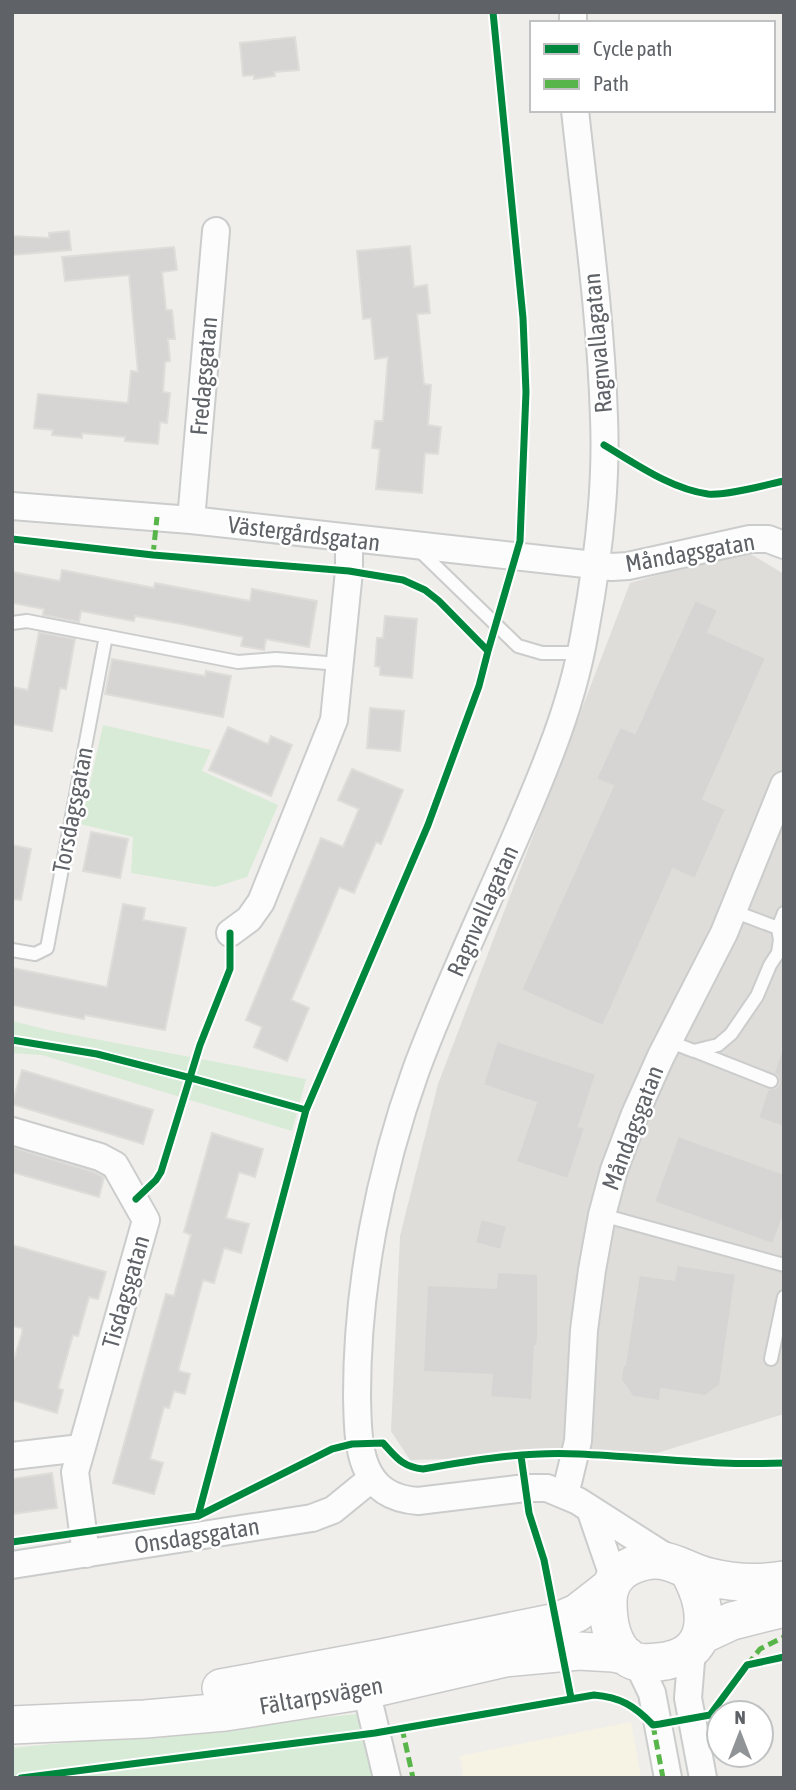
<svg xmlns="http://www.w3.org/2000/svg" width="796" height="1790" viewBox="0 0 796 1790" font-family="'Asap Condensed',sans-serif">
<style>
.commercial{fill:#f7f3e4}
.industrial{fill:#dfddda}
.green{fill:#d8ebd6}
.building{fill:#d6d5d3;stroke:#deddd9;stroke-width:2}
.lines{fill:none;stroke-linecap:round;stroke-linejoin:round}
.lane-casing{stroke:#cbcccc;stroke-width:16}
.street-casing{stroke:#cbcccc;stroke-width:30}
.secondary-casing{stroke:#cacacb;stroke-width:40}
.lane{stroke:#fdfcfc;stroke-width:12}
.street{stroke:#fdfcfc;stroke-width:26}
.secondary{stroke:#fdfcfc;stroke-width:37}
.quiet{stroke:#58b549;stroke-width:5;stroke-dasharray:10 5;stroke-linecap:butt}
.cycleway-casing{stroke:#fff;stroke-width:11}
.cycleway{stroke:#00873e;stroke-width:7}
.labels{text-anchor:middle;stroke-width:5;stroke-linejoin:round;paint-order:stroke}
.street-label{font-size:24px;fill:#5f6368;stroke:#fff}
</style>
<rect width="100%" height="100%" fill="#efeeea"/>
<path class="commercial" d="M631 1722 641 1778H464L460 1756Z"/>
<path class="industrial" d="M744 550 784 574V1414L657 1453 410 1460 391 1431 400 1236 438 1084 630 583Z"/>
<path class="green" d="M103 725 211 750 202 771 278 805 247 877 215 887 131 873 133 837 81 824Z
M12 1021 53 1031 306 1079 292 1131 42 1055 12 1053Z
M358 1714 373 1778H12V1748Z"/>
<path class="building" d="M295 37 299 70 274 72 275 76 254 79V75L243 76 240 43Z
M69 231 71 250 12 255V236L49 238V233Z
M410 246 414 287 427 285 430 313 417 314 424 384 431 385 428 425 441 427 438 454 425 453 422 493 376 489 380 449 372 448 375 421H383L388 357 375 359 371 318 363 319 357 251Z
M174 247 177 270 162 272 166 310H172L175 339H168L170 361 165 362 163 392 170 393 167 423 160 422 158 444 125 441V437L82 433V438L52 435 53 430 34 428 38 394 128 403 131 371 138 372 129 275 65 281 62 257Z
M62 570 154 588 155 583 250 601 252 589 317 601 309 647 266 639 264 650 241 646 243 637 182 624 135 616 134 621 81 611 79 622 43 615 44 609 12 603V572L60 581Z
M695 600 718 610 708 632 766 658 703 799 726 809 695 879 673 869 603 1026 521 990 613 786 596 779 620 727 635 733Z
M385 616 417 619 412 678 380 675V667L375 666 377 638H383Z
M39 632 75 639 66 689 60 688 52 731 12 724V687L28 690Z
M112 659 205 676 206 671 231 676 223 717 105 694Z
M370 708 404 711 400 751 367 748Z
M228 727 268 744 271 736 292 745 271 796 209 770Z
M352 769 403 790 381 844 376 842 354 893 339 887 327 916 291 1000 309 1008 287 1061 254 1047 262 1027 246 1020 321 838 343 847 359 809 338 800Z
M91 832 128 839 120 878 83 871Z
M12 845 31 849 21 900 12 899Z
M123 904 145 908 143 920 186 928 165 1030 85 1015 84 1019 12 1005V968L107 987Z
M497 1041 596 1074 579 1126 585 1128 568 1179 516 1162 536 1103 483 1085Z
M781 1052 784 1053V1127L758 1118 768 1089 776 1088 779 1084 778 1076 774 1073Z
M22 1070 153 1110 143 1144 12 1104Z
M212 1133 263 1149 255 1177 239 1172 226 1218 249 1224 241 1253 224 1248 214 1283 203 1280 179 1368V1371L190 1374 185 1394 174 1391 169 1408 164 1407 150 1459 163 1463 154 1494 113 1483 166 1294 174 1296 191 1235 184 1232Z
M678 1136 784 1174V1214L773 1244 654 1202Z
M12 1147 94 1172 104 1177 99 1197 12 1172Z
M481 1219 507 1226 501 1250 475 1243Z
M12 1245 106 1272 98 1299 89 1297 78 1336 73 1335 58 1388 63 1390 57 1413 12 1400V1366L22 1333V1328L12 1326Z
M677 1265 736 1274 720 1385 705 1396 661 1389 660 1401 633 1397 621 1380 623 1365H625L639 1275 674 1280Z
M497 1272 538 1274V1336L537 1346H535L532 1400 490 1397 492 1375 423 1372 427 1285 496 1288Z
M52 1473 57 1508 12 1514V1479Z"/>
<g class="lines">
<defs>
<path id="lane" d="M419 550 518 646 542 653H580
M12 623 27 621 238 662 276 659 340 664
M733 911 778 928
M12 950 35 954 47 948 106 636
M668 1041 694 1051 718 1045 731 1034 757 996 770 965 778 953 780 940 778 928 784 913
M695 1051 771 1081
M602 1215 784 1265
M771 1359 784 1297"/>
<path id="street" d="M573 12V23
M575 110C586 213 601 316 604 418 607 489 598 561 585 631 578 672 566 712 551 751 510 859 456 962 416 1070 379 1173 357 1286 357 1395 358 1443 357 1497 418 1501L525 1488H547L578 1501 672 1561
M12 506 191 520 612 567 628 566 750 539H768L784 545
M191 520 216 231
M230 933 249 919 261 902 334 720 349 571V539
M12 1131 100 1157 115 1165 146 1220 75 1472 86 1554
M12 1456 81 1448
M565 1495 578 1441 584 1330 592 1270 602 1215 614 1170 635 1114 661 1056 724 933 784 785
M590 1509 614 1579
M12 1565 312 1518 333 1510 371 1479
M692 1649 688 1698 703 1778
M637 1662 652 1693 668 1778
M372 1676 366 1690 387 1778"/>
<path id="secondary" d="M688 1570C710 1609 714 1657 658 1662 647 1663 635 1664 627 1657 612 1644 608 1621 608 1602 608 1585 616 1572 633 1565 666 1551 680 1570 709 1577 733 1583 760 1584 784 1580
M702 1635 732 1621 784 1608
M221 1688 382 1658 556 1622 577 1613 609 1588
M12 1725 145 1719 225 1712 366 1690 505 1658 579 1651 613 1653 627 1656"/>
</defs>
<use href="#lane" class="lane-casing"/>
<use href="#street" class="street-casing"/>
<use href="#secondary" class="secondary-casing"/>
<use href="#lane" class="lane"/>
<use href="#street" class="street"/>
<use href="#secondary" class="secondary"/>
<path class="quiet" d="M153 555 157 517
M747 1665 760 1649 784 1637
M653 1725 663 1778
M402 1728 413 1778"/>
<defs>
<path id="cycleway" d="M604 445C636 464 671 489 708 494 726 496 765 485 784 481
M12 539 153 555 349 571 403 580 425 590 439 601 488 651 479 686 428 825 306 1110 198 1516 12 1542
M488 651 520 541 526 392 523 318 493 12
M12 1040 97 1054 191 1078 306 1110
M136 1199 156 1180 161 1172 200 1045 230 969V933
M521 1456 529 1513 544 1560 571 1698
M198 1516 332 1449 352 1444 383 1443C396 1457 402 1467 423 1469 473 1460 528 1451 579 1454 647 1457 715 1466 784 1463
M21 1778 375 1733 594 1695C620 1697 635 1706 653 1725L660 1724 710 1715 747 1665 784 1657"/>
</defs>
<use href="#cycleway" class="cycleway-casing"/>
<use href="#cycleway" class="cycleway"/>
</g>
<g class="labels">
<g class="street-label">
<text transform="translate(598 343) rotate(-95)" y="8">Ragnvallagatan</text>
<text transform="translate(204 376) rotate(-85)" y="8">Fredagsgatan</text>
<text transform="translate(304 534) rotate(7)" y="8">Västergårdsgatan</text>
<text transform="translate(690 553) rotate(-10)" y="8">Måndagsgatan</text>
<text transform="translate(73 810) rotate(-79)" y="8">Torsdagsgatan</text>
<text transform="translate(483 911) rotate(-66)" y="8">Ragnvallagatan</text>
<text transform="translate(633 1128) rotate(-69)" y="8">Måndagsgatan</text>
<text transform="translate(126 1292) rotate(-74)" y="8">Tisdagsgatan</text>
<text transform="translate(197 1536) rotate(-9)" y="8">Onsdagsgatan</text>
<text transform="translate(321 1696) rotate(-10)" y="8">Fältarpsvägen</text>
</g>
</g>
<rect width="796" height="1790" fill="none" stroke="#5f6368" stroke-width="28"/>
<rect x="530" y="21" width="245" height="91" fill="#ffffff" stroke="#bfc1c3" stroke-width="2"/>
<rect x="544" y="44" width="35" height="10" fill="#00873e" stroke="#bfc1c3" stroke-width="2"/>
<text x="593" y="56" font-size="21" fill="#5f6368">Cycle path</text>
<rect x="544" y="79" width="35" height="10" fill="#58b549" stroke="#bfc1c3" stroke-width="2"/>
<text x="593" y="91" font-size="21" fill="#5f6368">Path</text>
<g transform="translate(740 1734)"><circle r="33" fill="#ffffff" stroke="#bfc1c3" stroke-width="2"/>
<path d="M0-5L12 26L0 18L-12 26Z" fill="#919496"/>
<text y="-10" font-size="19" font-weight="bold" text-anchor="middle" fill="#5f6368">N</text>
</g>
</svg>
